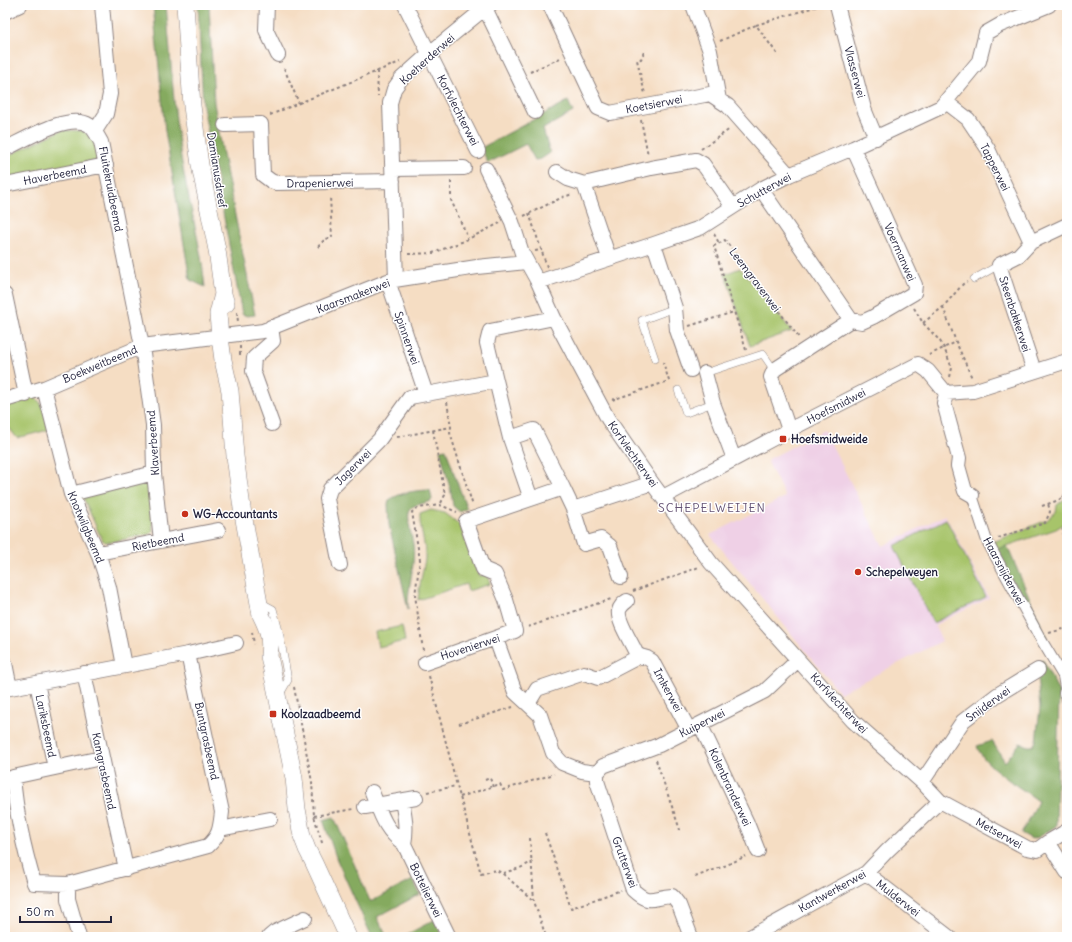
<svg xmlns="http://www.w3.org/2000/svg" width="1072" height="942" viewBox="0 0 1072 942" font-family="Delius,sans-serif">
<style>
.built{fill:#efd0e6}
.green{fill:#a7c46b;stroke:#647353}
.forest{fill:#85aa5f;stroke:#54664d}
.lines{fill:none;stroke-linecap:round;stroke-linejoin:round}
.service-casing{stroke:#8c807f;stroke-width:8}
.pedestrian-casing{stroke:#8c807f;stroke-width:12}
.minor-casing{stroke:#8c807f;stroke-width:16}
.tertiary-casing{stroke:#8c807f;stroke-width:18}
.path{stroke:#8c807f;stroke-width:2;stroke-dasharray:3 3;stroke-linecap:butt}
.service{stroke:#fff;stroke-width:7}
.pedestrian{stroke:#fff;stroke-width:10}
.minor{stroke:#fff;stroke-width:14}
.tertiary{stroke:#fff;stroke-width:17}
.poi-dot{fill:#c8321e;stroke:#fff;stroke-width:1.5}
.labels{text-anchor:middle;stroke-width:3;stroke-linejoin:round;paint-order:stroke}
.street-label{font-size:11px;fill:#22223b;stroke:#fff}
.poi-label{font-size:11px;font-weight:bold;fill:#22223b;stroke:#fff;text-anchor:start}
.neighbourhood-label{font-size:12px;letter-spacing:1px;fill:#655374;stroke:#fff}
</style>
<rect width="100%" height="100%" fill="#fff"/>
<filter id="ink" filterUnits="userSpaceOnUse"><feTurbulence type="fractalNoise" baseFrequency=".025" numOctaves="2"/><feDisplacementMap in="SourceGraphic" scale="8" xChannelSelector="R" yChannelSelector="G"/><feConvolveMatrix kernelMatrix="1 2 1 2 8 2 1 2 1" color-interpolation-filters="sRGB"/></filter>
<filter id="wash" filterUnits="userSpaceOnUse"><feTurbulence type="fractalNoise" baseFrequency=".012" numOctaves="4" result="noise"/><feDisplacementMap in="SourceGraphic" scale="16" xChannelSelector="R" yChannelSelector="G"/><feGaussianBlur stdDeviation="0.9" result="paint"/><feColorMatrix in="noise" values="0 0 0 0 0 0 0 0 0 0 0 0 0 0 0 0 0 1.4 0 .05"/><feComposite in="paint" operator="in"/></filter>
<g filter="url(#wash)">
<rect width="100%" height="100%" fill="#f5ddc3"/>
<path class="built" d="M824 430 883 546 945 515 989 598 935 625 942 641 840 693 710 535 785 497 767 460Z"/>
<path class="green" d="M62 130 84 131 97 144 98 161 5 180V157Z
M740 268 792 331 750 346 725 274Z
M34 397C45 403 46 419 48 430L17 438 10 429 5 428V405Z
M140 482 147 483 150 487 153 531 150 534 111 542H105L102 540 83 497Z
M1067 497V522L1056 529 995 550 991 543 1047 520 1056 512 1057 505Z
M431 510 445 513 459 524 479 576 487 574 490 584 468 591 466 584 418 600C419 586 423 572 425 559 426 543 419 529 420 514Z
M946 519 986 597 933 623 894 546Z
M402 626 405 641 378 647 375 632Z"/>
<path class="forest" d="M153 5H166C171 56 173 107 181 157 188 201 201 243 205 287L190 280 165 131Z
M198 5H209L214 103 224 160 255 315 247 316 242 314 203 106Z
M568 101 573 112 543 129 550 153 541 159 535 160 526 144 488 163 481 148Z
M446 449 456 479 467 509 460 512 453 506 451 492 440 450Z
M428 490H430L432 499 431 501C427 503 413 505 411 508 405 514 412 536 413 544 416 566 407 587 408 609L389 525 388 504 389 500C402 492 413 491 428 490Z
M1007 546 1060 668 995 550Z
M1043 660 1059 692 1056 826 1039 837 1032 839 1021 833 1031 816 1038 801 1037 800C1021 788 982 765 977 746L992 741 1005 762 1020 743 1028 746H1033L1036 741 1040 708 1037 677 1031 666Z
M334 817 370 901H372L413 880 420 894 377 917 387 937H372L337 860 323 820Z
M434 920 442 934 436 937H402Z"/>
</g>
<g filter="url(#ink)">
<g class="lines">
<defs>
<path id="service" d="M974 279 999 265
M655 359 642 320 675 308
M705 373 763 354 774 370
M678 390 686 413 713 403
M260 602 273 609 279 631 288 680 280 694"/>
<path id="pedestrian" d="M972 495 987 541 1039 636 1063 676 1067 699"/>
<path id="minor" d="M267 5 266 30 278 55
M405 5 478 151
M550 5 598 108 610 113 710 94 728 106 789 175
M693 5 710 51 719 100
M837 5 864 109 876 138
M485 8 535 112
M5 12 20 5
M946 102 968 119 988 149 1031 242
M225 125 261 124 263 175 271 181 276 183 393 181
M95 131 106 114 110 94 102 5
M5 149C24 140 69 112 89 125 94 128 98 137 101 142L142 346 153 425 154 473 161 541
M393 169 464 168
M486 169 512 222 522 253 538 282 554 318 608 419 652 483 711 563 853 721 922 782 940 801 1027 848 1037 850 1048 842 1067 872
M557 172 568 179 584 184 651 168 696 160 703 164 733 207
M584 184 609 258
M5 185 106 165
M761 189 851 320 774 370 771 377 789 430
M654 244 675 308 677 330 691 370
M396 280 390 103 394 89 401 79 430 53 485 8 490 5
M388 281 426 394
M538 282 654 244 700 228 761 189 789 175 853 148 941 107 979 61 986 33 1000 25 1049 5
M5 295 26 395
M851 320 862 322 873 317 914 293 915 285 853 148
M271 327 273 341 254 358 253 371 272 424
M1034 371 999 265 1019 255 1031 242 1067 225
M705 373 713 403 734 459
M44 388 71 494 98 553 109 587 124 666
M946 393 944 403 959 458 958 466 965 491 972 495
M5 400 44 388 142 346 263 331 388 281 477 267 526 262
M510 438 534 430 563 488
M71 494 154 473
M663 497 789 430 918 364 928 371 946 393 973 391 1067 361
M531 499 510 438 487 343 490 331 554 318
M98 553 218 530
M340 565 327 499 330 489 379 440 410 397 496 381
M621 577 610 546 601 539 584 544 573 509 652 483
M496 639 515 692 540 715 553 753 562 763 582 771 597 773
M640 656 647 658 652 661 689 730
M5 663 10 688
M425 663 515 631 506 600 495 574 483 569 466 521 563 488 573 509
M84 673 126 869
M37 683 55 768
M5 689 188 654 236 643
M1066 693H1067
M528 704 537 689 584 673 598 678 640 656 636 653C632 643 617 621 619 611 620 606 623 604 627 601
M700 724 747 823 758 851
M101 758 13 777C16 813 24 849 34 883L68 884 208 846C220 835 220 828 222 812L188 654
M597 773 603 766 659 745 765 691 798 660
M597 773V781L633 890C650 906 652 897 672 896L679 905 691 937
M922 782 963 721 997 695 1038 670
M372 792C381 814 384 829 404 844L449 937
M402 801C405 816 407 829 404 844
M365 807 416 798
M220 829 270 819
M1048 842 1067 831
M866 873 949 937
M68 884V899L79 937
M269 937 275 932 305 918
M750 937 866 873 887 851 940 801"/>
<path id="tertiary" d="M185 5 192 106 200 165 217 250 223 294 226 304
M223 294 218 314 220 337 223 360 230 391 235 456 242 508 261 615C269 631 271 638 269 656L294 778 297 809 302 836 307 849 314 863 348 937"/>
</defs>
<use href="#service" class="service-casing"/>
<use href="#pedestrian" class="pedestrian-casing"/>
<use href="#minor" class="minor-casing"/>
<use href="#tertiary" class="tertiary-casing"/>
<path class="path" d="M756 25 821 5
M720 41 756 25 778 55
M644 52 641 59 637 60 645 94
M377 71 378 96
M530 72 560 58
M299 103 400 62
M270 115 299 103 283 66
M641 120 648 155
M213 142 217 171
M701 149 730 129
M451 181V200L468 238
M529 213 547 267
M524 216 563 197 573 194
M714 234 719 243
M318 247 325 239 332 238 330 196
M535 251 542 250
M408 254 433 253 464 241 500 223
M943 307 956 342 972 378
M914 308 923 323 940 341 944 348 952 368 950 377
M237 312 238 322
M923 323 943 307 963 284 967 282
M689 326 734 312
M240 346V355
M746 350 714 246 725 240 800 339
M929 355 956 342
M612 400 669 381 663 362
M447 402 451 427 450 433 473 506
M433 430 445 495 440 505
M397 437 451 427
M1063 496 1067 501
M1042 506 1059 500 1067 493
M1067 523 1062 531 1067 548
M998 538 1045 523 1050 512 1048 503
M633 591 699 567
M528 627 611 599
M252 632 254 644
M1049 633 1067 628
M423 650 415 595 420 560 412 512 418 508 440 505 457 512
M429 676 457 786 481 874 496 870 502 873 534 901
M294 687 312 782 314 816 323 846
M459 724 513 707
M656 760 680 830
M485 780 490 778 493 787
M427 792 456 786
M460 797 500 784 503 790 554 774
M314 816 353 809
M545 833 571 908 621 890
M530 838 534 901 546 937
M503 873 520 868 532 862
M695 877 727 865 746 856"/>
<use href="#service" class="service"/>
<use href="#pedestrian" class="pedestrian"/>
<use href="#minor" class="minor"/>
<use href="#tertiary" class="tertiary"/>
</g>
</g>
<g class="poi-dot">
<rect x="779" y="435" width="8" height="8" rx="2"/>
<circle cx="185" cy="514" r="4"/>
<circle cx="858" cy="572" r="4"/>
<rect x="269" y="710" width="8" height="8" rx="2"/>
</g>
<g class="labels">
<g class="street-label">
<text transform="translate(427 59) rotate(-42)" y="4">Koeherderwei</text>
<text transform="translate(855 72) rotate(75)" y="4">Vlasserwei</text>
<text transform="translate(654 104) rotate(-11)" y="4">Koetsierwei</text>
<text transform="translate(458 110) rotate(63)" y="4">Korfvlechterwei</text>
<text transform="translate(995 167) rotate(63)" y="4">Tapperwei</text>
<text transform="translate(217 170) rotate(81)" y="4">Damianusdreef</text>
<text transform="translate(55 175) rotate(-11)" y="4">Haverbeemd</text>
<text transform="translate(320 183) rotate(-1)" y="4">Drapenierwei</text>
<text transform="translate(111 189) rotate(79)" y="4">Fluitekruidbeemd</text>
<text transform="translate(764 190) rotate(-29)" y="4">Schutterwei</text>
<text transform="translate(900 252) rotate(66)" y="4">Voermanwei</text>
<text transform="translate(755 280) rotate(53)" y="4">Leemgraverwei</text>
<text transform="translate(353 296) rotate(-21)" y="4">Kaarsmakerwei</text>
<text transform="translate(1015 314) rotate(72)" y="4">Steenbakkerwei</text>
<text transform="translate(407 338) rotate(71)" y="4">Spinnerwei</text>
<text transform="translate(100 364) rotate(-23)" y="4">Boekweitbeemd</text>
<text transform="translate(836 406) rotate(-27)" y="4">Hoefsmidwei</text>
<text transform="translate(153 443) rotate(-94)" y="4">Klaverbeemd</text>
<text transform="translate(633 454) rotate(55)" y="4">Korfvlechterwei</text>
<text transform="translate(353 467) rotate(-45)" y="4">Jagerwei</text>
<text transform="translate(86 527) rotate(67)" y="4">Knotwilgbeemd</text>
<text transform="translate(158 542) rotate(-11)" y="4">Rietbeemd</text>
<text transform="translate(1004 571) rotate(62)" y="4">Haarsnijderwei</text>
<text transform="translate(470 647) rotate(-18)" y="4">Hovenierwei</text>
<text transform="translate(668 690) rotate(62)" y="4">Imkerwei</text>
<text transform="translate(839 703) rotate(47)" y="4">Korfvlechterwei</text>
<text transform="translate(988 704) rotate(-36)" y="4">Snijderwei</text>
<text transform="translate(702 723) rotate(-27)" y="4">Kuiperwei</text>
<text transform="translate(46 726) rotate(78)" y="4">Lariksbeemd</text>
<text transform="translate(207 741) rotate(78)" y="4">Buntgrasbeemd</text>
<text transform="translate(104 771) rotate(78)" y="4">Kamgrasbeemd</text>
<text transform="translate(730 787) rotate(65)" y="4">Kolenbranderwei</text>
<text transform="translate(999 833) rotate(29)" y="4">Metserwei</text>
<text transform="translate(625 862) rotate(70)" y="4">Grutterwei</text>
<text transform="translate(426 890) rotate(64)" y="4">Bottelierwei</text>
<text transform="translate(832 891) rotate(-29)" y="4">Kantwerkerwei</text>
<text transform="translate(898 898) rotate(38)" y="4">Mulderwei</text>
</g>
<g class="poi-label">
<text x="791" y="443">Hoefsmidweide</text>
<text x="193" y="518">WG-Accountants</text>
<text x="866" y="576">Schepelweyen</text>
<text x="281" y="718">Koolzaadbeemd</text>
</g>
<g class="neighbourhood-label">
<text x="712" y="512">SCHEPELWEIJEN</text>
</g>
</g>
<rect width="1072" height="942" fill="none" stroke="#fff" stroke-width="20"/>
<path d="M20 916v6h91v-6" fill="none" stroke="#22223b" stroke-width="2"/>
<text x="26" y="916" font-size="12" fill="#22223b" stroke="#ffffff" stroke-width="3" paint-order="stroke">50 m</text>
</svg>
